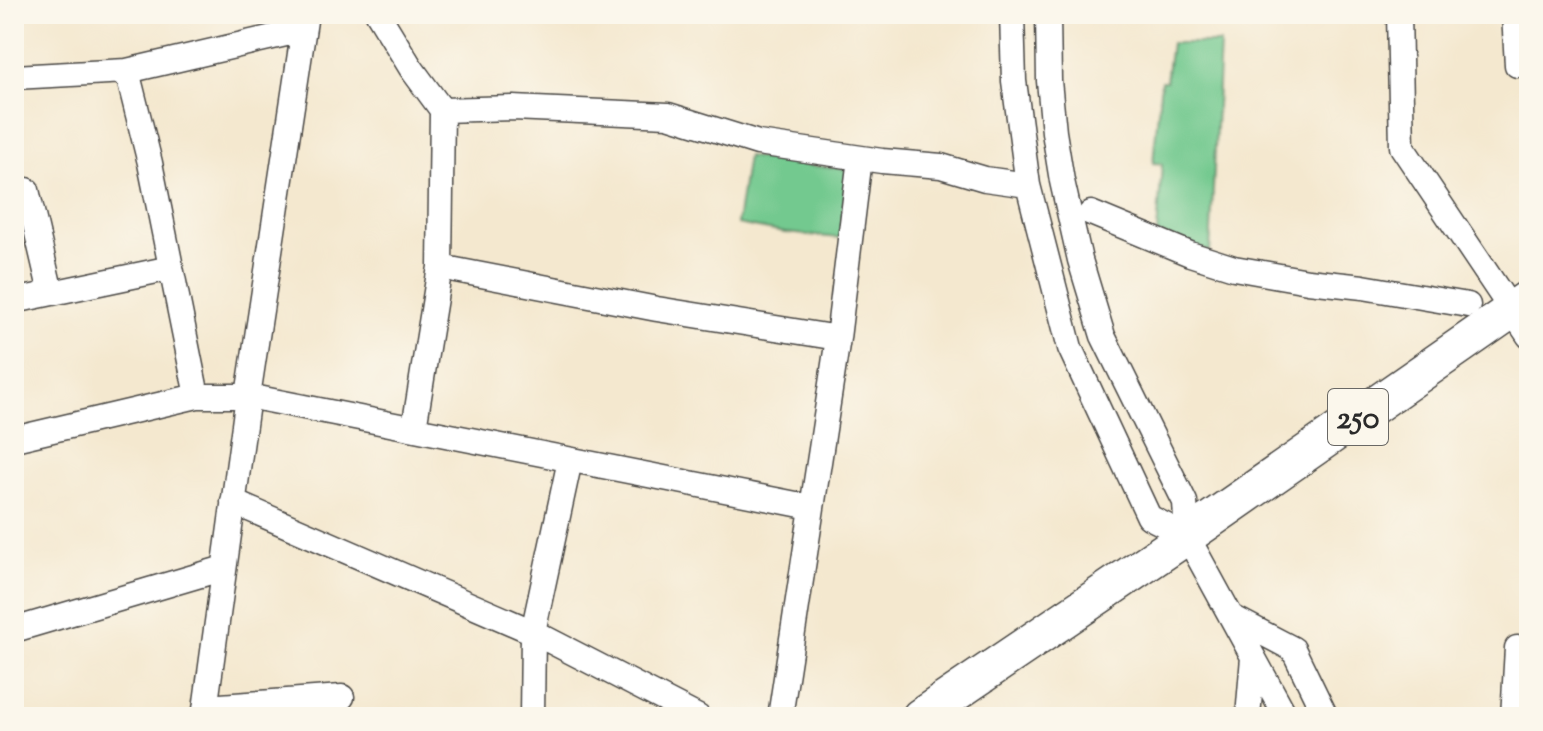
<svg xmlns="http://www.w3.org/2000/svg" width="1543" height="731" viewBox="0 0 1543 731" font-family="'Sorts Mill Goudy',serif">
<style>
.green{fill:#73c98f;stroke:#4f7a5d;stroke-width:2}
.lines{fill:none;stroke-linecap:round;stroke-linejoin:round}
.minor-casing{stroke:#494744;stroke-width:27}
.highway-casing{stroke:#494744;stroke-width:39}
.minor{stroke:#fff;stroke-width:24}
.highway{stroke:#fff;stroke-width:36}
.labels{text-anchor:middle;stroke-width:7;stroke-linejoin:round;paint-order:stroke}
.shield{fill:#fbf7ec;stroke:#696865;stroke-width:2}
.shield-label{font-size:32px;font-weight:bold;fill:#2b2b2b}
</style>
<rect width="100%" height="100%" fill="#fbf7ec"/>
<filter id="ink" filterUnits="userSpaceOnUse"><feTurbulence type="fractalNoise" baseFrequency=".0125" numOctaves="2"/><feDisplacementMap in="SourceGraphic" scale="16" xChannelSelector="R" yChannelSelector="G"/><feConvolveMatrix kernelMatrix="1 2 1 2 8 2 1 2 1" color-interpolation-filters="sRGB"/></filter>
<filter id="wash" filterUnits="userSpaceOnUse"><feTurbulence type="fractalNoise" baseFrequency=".006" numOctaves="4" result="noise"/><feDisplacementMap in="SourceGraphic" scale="32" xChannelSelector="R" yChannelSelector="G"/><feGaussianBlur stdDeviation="1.8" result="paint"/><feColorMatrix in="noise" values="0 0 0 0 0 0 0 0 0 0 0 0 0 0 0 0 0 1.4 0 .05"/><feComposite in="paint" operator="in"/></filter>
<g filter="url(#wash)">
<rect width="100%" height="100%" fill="#f4e8cf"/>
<path class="green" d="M1171 43H1220L1210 252 1157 233 1162 164 1153 163 1161 81H1166Z
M747 156 793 164 848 169 840 238 785 233 737 224Z"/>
</g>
<g filter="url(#ink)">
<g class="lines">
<defs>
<path id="minor" d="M378 14 411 68 442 110 513 108 668 115 758 143 882 161 941 166 985 179 1028 185
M1012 14 1014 81 1028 185 1070 348 1149 517 1187 536
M1048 14 1049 81 1054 132 1062 181 1080 260 1103 336 1185 502 1187 536 1286 717
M1399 14 1402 147 1529 336
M1514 14 1517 65
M127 71 150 163 197 396
M14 77 127 71 303 30
M27 190 51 293
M1091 213 1190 254 1234 268 1308 281 1363 287 1468 305
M440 267 442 110
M14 301 171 268
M838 338 860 158
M414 428 440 267 657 309 838 338 780 717
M14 439 197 396H248L811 507
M233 502 533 632 698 717
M1232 617 1293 649 1326 717
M14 630 224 568
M206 707 342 697
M204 717 248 396 306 14
M532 717 533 632 570 460
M1248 717 1253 657
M1513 717 1517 648H1529"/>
<path id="highway" d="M920 717 1187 536 1529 298"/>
</defs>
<use href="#minor" class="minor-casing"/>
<use href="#highway" class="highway-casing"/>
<use href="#minor" class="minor"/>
<use href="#highway" class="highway"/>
</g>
</g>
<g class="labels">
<rect class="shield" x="1328" y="389" width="60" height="56" rx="6"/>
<g class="shield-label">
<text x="1358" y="428">250</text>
</g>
</g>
<rect width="1543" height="731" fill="none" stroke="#fbf7ec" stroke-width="48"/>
</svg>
